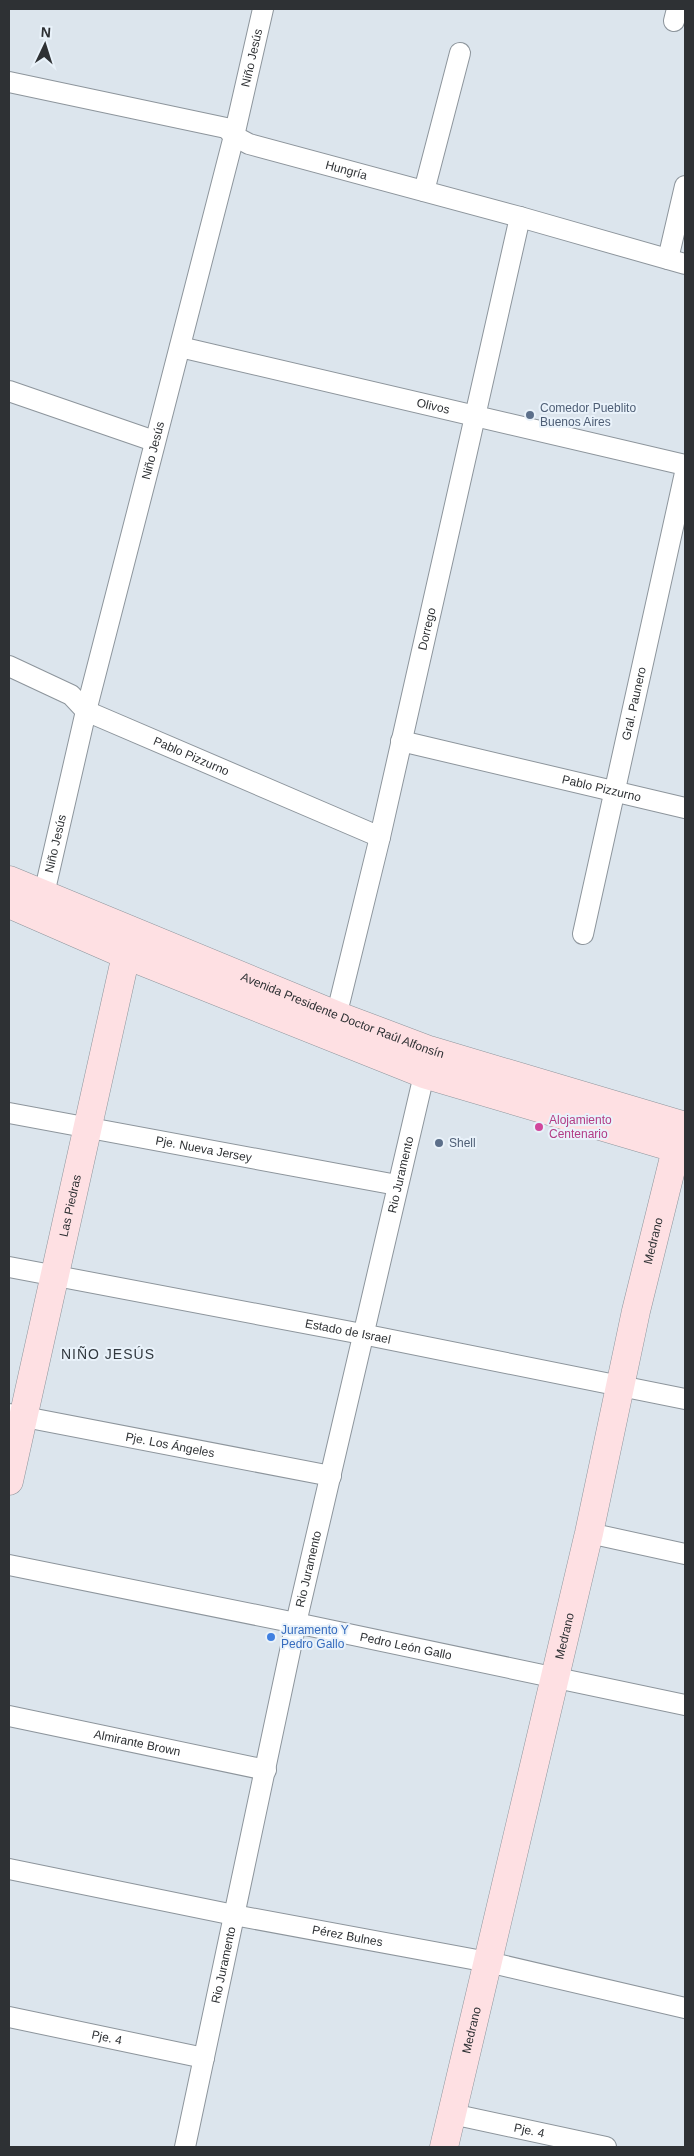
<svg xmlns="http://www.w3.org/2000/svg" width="694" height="2156" viewBox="0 0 694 2156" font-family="Arial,sans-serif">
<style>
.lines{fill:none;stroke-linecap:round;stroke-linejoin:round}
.street-casing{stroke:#8d959c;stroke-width:22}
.secondary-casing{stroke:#8d959c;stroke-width:29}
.street{stroke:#fff;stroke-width:20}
.secondary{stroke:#fee0e3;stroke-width:28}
.service-dot{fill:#5c6f8a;stroke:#e9f2fa;stroke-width:2}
.hotel-dot{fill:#d1479c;stroke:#e9f2fa;stroke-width:2}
.shop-dot{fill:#3f7fe0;stroke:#e9f2fa;stroke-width:2}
.labels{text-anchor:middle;stroke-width:4;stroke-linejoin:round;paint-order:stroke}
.street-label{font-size:12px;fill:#2e3134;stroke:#e9f2fa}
.service-label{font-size:12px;fill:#4e5e75;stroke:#e9f2fa;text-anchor:start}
.hotel-label{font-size:12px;fill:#b23c85;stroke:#e9f2fa;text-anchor:start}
.shop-label{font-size:12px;fill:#366cbe;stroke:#e9f2fa;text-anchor:start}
.neighbourhood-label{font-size:14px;letter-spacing:1px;fill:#32393f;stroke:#e9f2fa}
</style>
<rect width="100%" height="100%" fill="#dce5ed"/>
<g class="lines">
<defs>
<g id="street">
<path d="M674 21 677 9"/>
<path id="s1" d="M9 82 226 128 234 136 249 144 520 217 685 264"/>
<path d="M424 191 460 53"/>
<path d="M668 259 685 186"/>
<path id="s2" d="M180 347 685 465"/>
<path d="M9 391 154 441"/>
<path id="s3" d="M9 666 71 695 86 711 380 837"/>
<path id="s4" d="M401 741 685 808"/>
<path id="s5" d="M41 907 86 711 234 136 263 9"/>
<path id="s6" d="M583 934 685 473"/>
<path id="s7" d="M333 1029 380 837 520 217"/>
<path id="s8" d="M9 1113 397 1185"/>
<path id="s9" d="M9 1267 362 1334 685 1399"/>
<path id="s10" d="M9 1414 331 1476"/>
<path d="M589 1533 685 1554"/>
<path id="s11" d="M9 1565 296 1623 685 1705"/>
<path id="s12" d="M9 1716 266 1770"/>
<path id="s13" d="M9 1869 234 1915 488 1962 685 2008"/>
<path id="s14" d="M9 2017 204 2058"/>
<path id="s15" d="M452 2114 606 2147"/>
<path id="s16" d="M185 2147 296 1623 427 1062"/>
</g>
<g id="secondary">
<path id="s17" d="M9 880 336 1015 429 1050 685 1126"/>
<path d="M9 904 126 955 424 1074 685 1151"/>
<path id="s18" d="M9 1481 126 955 133 938"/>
<path id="s19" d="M444 2147 589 1533 636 1311 682 1125"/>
</g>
</defs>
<use href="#street" class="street-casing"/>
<use href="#secondary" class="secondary-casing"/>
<use href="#street" class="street"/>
<use href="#secondary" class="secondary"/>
</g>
<g class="service-dot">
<circle cx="530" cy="415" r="5"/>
<circle cx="439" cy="1143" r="5"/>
</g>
<circle class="hotel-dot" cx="539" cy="1127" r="5"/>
<circle class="shop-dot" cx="271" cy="1637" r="5"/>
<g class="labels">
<g class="street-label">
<text dy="4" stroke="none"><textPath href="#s5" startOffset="875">Niño Jesús</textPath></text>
<text dy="4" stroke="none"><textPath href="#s1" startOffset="351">Hungría</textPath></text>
<text dy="4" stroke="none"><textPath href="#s2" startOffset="260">Olivos</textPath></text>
<text dy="4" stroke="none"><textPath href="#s5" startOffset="470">Niño Jesús</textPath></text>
<text dy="4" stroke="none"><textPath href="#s7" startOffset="411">Dorrego</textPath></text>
<text dy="4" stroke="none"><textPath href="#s6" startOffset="236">Gral. Paunero</textPath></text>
<text dy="4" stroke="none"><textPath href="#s3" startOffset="205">Pablo Pizzurno</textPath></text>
<text dy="4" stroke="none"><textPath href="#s4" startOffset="206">Pablo Pizzurno</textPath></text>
<text dy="4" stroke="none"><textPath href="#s5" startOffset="65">Niño Jesús</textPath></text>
<text dy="4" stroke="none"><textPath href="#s17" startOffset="360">Avenida Presidente Doctor Raúl Alfonsín</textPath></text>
<text dy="4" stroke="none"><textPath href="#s8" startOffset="198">Pje. Nueva Jersey</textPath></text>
<text dy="4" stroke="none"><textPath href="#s16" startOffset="996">Rio Juramento</textPath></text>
<text dy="4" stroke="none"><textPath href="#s18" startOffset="282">Las Piedras</textPath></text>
<text dy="4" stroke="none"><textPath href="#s19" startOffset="930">Medrano</textPath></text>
<text dy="4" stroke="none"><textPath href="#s9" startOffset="345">Estado de Israel</textPath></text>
<text dy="4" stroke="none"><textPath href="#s10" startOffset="164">Pje. Los Ángeles</textPath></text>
<text dy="4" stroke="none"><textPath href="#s16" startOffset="591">Rio Juramento</textPath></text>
<text dy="4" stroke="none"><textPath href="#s19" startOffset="525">Medrano</textPath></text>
<text dy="4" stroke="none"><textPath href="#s11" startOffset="405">Pedro León Gallo</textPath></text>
<text dy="4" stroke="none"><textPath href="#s12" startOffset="131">Almirante Brown</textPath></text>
<text dy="4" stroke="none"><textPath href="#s13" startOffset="345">Pérez Bulnes</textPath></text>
<text dy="4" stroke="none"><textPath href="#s16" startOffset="186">Rio Juramento</textPath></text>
<text dy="4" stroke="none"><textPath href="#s19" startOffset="120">Medrano</textPath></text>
<text dy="4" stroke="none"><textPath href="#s14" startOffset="100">Pje. 4</textPath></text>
<text dy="4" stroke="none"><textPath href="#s15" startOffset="79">Pje. 4</textPath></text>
</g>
<g class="service-label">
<text x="540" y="412">Comedor Pueblito<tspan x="540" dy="14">Buenos Aires</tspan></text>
<text x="449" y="1147">Shell</text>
</g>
<g class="hotel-label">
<text x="549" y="1124">Alojamiento<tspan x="549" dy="14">Centenario</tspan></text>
</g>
<g class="shop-label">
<text x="281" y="1634">Juramento Y<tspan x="281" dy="14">Pedro Gallo</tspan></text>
</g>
<g class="neighbourhood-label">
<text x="108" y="1359">NIÑO JESÚS</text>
</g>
</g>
<rect width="694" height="2156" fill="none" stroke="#2e3134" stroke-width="20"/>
<g transform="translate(45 45) rotate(4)" stroke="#e9f2fa" stroke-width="4" paint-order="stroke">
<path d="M0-4L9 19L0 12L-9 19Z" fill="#2e3134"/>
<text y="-8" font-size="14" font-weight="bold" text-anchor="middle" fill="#2e3134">N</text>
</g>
</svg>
